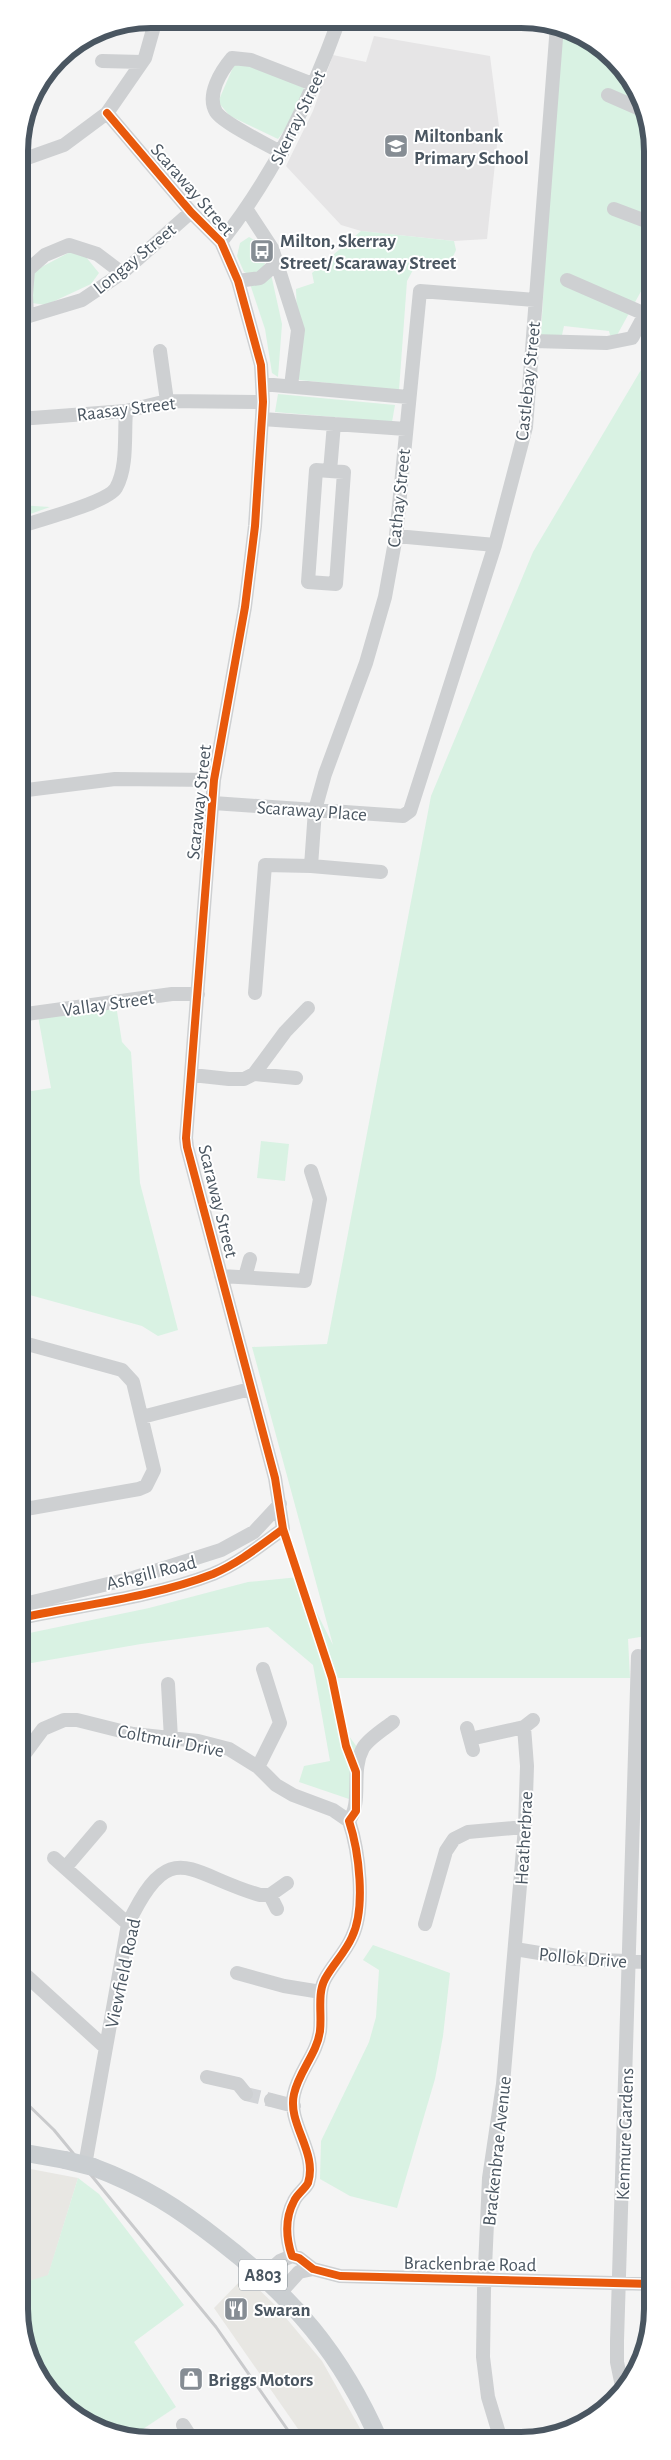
<svg xmlns="http://www.w3.org/2000/svg" width="671" height="2460" viewBox="0 0 671 2460" font-family="'Alegreya Sans',sans-serif">
<style>
.commercial{fill:#e8e7e3}
.education{fill:#e6e5e6}
.green{fill:#d9f2e3}
.lines{fill:none;stroke-linecap:round;stroke-linejoin:round}
.minor-tunnel{stroke:#d2d4d7;stroke-width:14;stroke-dasharray:14 7;stroke-linecap:butt}
.minor{stroke:#ced0d2;stroke-width:14}
.major{stroke:#caced1;stroke-width:18}
.rail{stroke:#c9cacc;stroke-width:3}
.major-bridge{stroke:#caced1;stroke-width:18}
.cycleway-casing{stroke:#fff;stroke-width:11}
.cycleway{stroke:#e8590c;stroke-width:8}
.labels{text-anchor:middle;stroke-width:4;stroke-linejoin:round;paint-order:stroke}
.shield{fill:#fff;stroke:#808990;stroke-width:1}
.shield-label{font-size:18px;font-weight:bold;fill:#4a5661}
.street-label{font-size:19px;fill:#4a5661;stroke:#fff}
.poi-label{font-size:19px;font-weight:bold;fill:#4a5661;stroke:#fff;text-anchor:start}
.rim{fill:none;stroke:#4a5661;stroke-width:6}
</style>
<rect width="100%" height="100%" fill="#f4f4f4"/>
<path class="commercial" d="M20 2167 78 2178 48 2276 20 2284Z
M245 2276 276 2306 322 2361 366 2439H305L214 2308Z"/>
<path class="education" d="M374 36 490 56 499 126 487 239 454 241 361 231 341 225 286 166 313 111 333 55 366 62Z"/>
<path class="green" d="M561 27 586 36 619 63 651 133V273L616 337 610 335 609 331 564 326 562 335H541L553 113Z
M234 65H251L304 88 296 114 278 139 230 116 218 102Z
M361 231 454 241 456 250 448 268 413 270 407 281 399 390 299 380 296 289 314 283 312 273Z
M249 237 256 241 266 261 262 270 254 276 244 272 237 256 240 243Z
M70 252 86 257 99 273 91 284 46 305 32 303V272Z
M271 274 282 324 278 377 272 373 265 329 250 284H263Z
M651 353 652 1635 628 1639 630 1678H338L341 1725 357 1747 349 1799 299 1782 304 1766 330 1761 313 1665 268 1627 141 1644 20 1665V1635L149 1608 248 1582 299 1577 333 1645 252 1347 327 1344 431 796 533 552Z
M278 394 395 405 392 422 275 412Z
M19 505 50 507 19 518Z
M116 1005 122 1042 131 1052 140 1183 178 1330 158 1336 142 1326 19 1292V1093L51 1088 38 1016Z
M261 1141 289 1144 285 1181 257 1178Z
M373 1945 450 1973 443 2036 435 2079 397 2208 350 2196 320 2179 321 2141 369 2042 376 2017 379 1970 363 1960Z
M78 2178 99 2194 184 2305 134 2342 176 2407 128 2439 57 2402 32 2368 20 2327V2284L48 2275Z"/>
<g class="lines">
<path class="minor-tunnel" d="M246 2094 271 2100"/>
<path class="minor" d="M102 61 142 62
M608 95 640 109
M282 153C268 145 223 123 216 112 206 95 221 71 232 58L251 60 315 85
M19 161 64 145 107 113 145 58 156 19
M614 209 651 223
M247 210 272 248 298 330 291 386
M221 242C274 175 310 100 339 20
M567 280 645 314
M238 281 260 278 277 263
M27 317 26 295 28 270 45 255 69 245 97 254 122 273
M19 319 82 300 122 273 191 212
M533 341 607 343 632 338 651 303
M160 351 167 401
M262 384 408 397
M19 419 126 411 167 401 263 402
M262 419 406 429
M330 471 316 470 308 582 336 584 344 472 330 471 334 424
M19 527C38 520 107 503 116 488 128 467 124 434 126 411
M396 536 495 545
M19 791 115 779 214 780
M213 803 403 816 410 811 495 545 526 427 557 25
M311 866 381 872
M255 993 265 865 311 866 315 810 325 774 366 663 385 597 396 536 420 291 535 300
M19 1015 172 994H198
M254 1074 296 1078
M192 1075 229 1079H244L254 1074 285 1032 308 1008
M221 1276 305 1281 320 1199 311 1171
M245 1277 250 1259
M20 1342 122 1370 133 1382 154 1470 146 1486 139 1489 20 1510
M142 1417 250 1389
M20 1605 133 1578 221 1550 254 1532 280 1504
M20 1618C82 1605 154 1597 213 1574 239 1563 261 1545 283 1529L275 1478 187 1147 186 1138 214 780 245 607 255 526 263 402 261 365 238 281 221 242 191 212 107 113
M168 1684 171 1739
M467 1728 473 1750
M470 1739 524 1727 533 1720
M20 1760 43 1729 64 1720H77L133 1734 198 1741 229 1749 258 1767 276 1785 293 1795 333 1810 349 1821
M258 1767 280 1723 263 1669
M349 1821C363 1800 350 1772 363 1748 368 1739 384 1729 393 1722
M54 1858 128 1924
M65 1868 100 1827
M270 1895 277 1909
M425 1924 446 1851 454 1839 468 1832 525 1827
M515 1949 576 1959 652 1962
M20 1970 106 2048
M237 1973 284 1986 321 1992
M207 2077 238 2084 246 2094
M271 2100 294 2106
M85 2165 128 1924C171 1833 189 1875 260 1895H270L287 1883
M292 2256C286 2238 285 2218 294 2201 297 2194 305 2189 308 2183 318 2152 287 2124 294 2094 299 2071 317 2054 320 2031 322 2014 317 1994 325 1979 333 1964 345 1953 352 1937 366 1908 359 1851 349 1821
M264 2275 280 2261 292 2256 299 2258 313 2269 340 2276 652 2284
M281 2292 299 2272 313 2269
M623 2391 617 2362V2341L638 1656
M183 2425 192 2439
M501 2440 488 2397 483 2357 484 2290 489 2178 503 2084 525 1827 527 1766 524 1727"/>
<path class="major" d="M20 2152 65 2160
M93 2167C144 2186 178 2208 220 2241 293 2297 342 2355 379 2440"/>
<path class="rail" d="M20 2097 54 2130 216 2327 294 2439"/>
<path class="major-bridge" d="M65 2160 93 2167"/>
<defs>
<path id="cycleway" d="M283 1529 332 1678 346 1746 356 1772V1811L349 1821C359 1851 366 1908 352 1937 345 1953 333 1964 325 1979 317 1994 322 2014 320 2031 317 2054 299 2071 294 2094 287 2124 318 2152 308 2183 305 2189 297 2194 294 2201 285 2218 286 2238 292 2256L299 2258 313 2269 340 2276 652 2284
M20 1618C82 1605 154 1597 213 1574 239 1563 261 1545 283 1529L275 1478 187 1147 186 1138 214 780 245 607 255 526 263 402 261 365 238 281 221 242 191 212 107 113"/>
</defs>
<use href="#cycleway" class="cycleway-casing"/>
<use href="#cycleway" class="cycleway"/>
</g>
<defs>
<symbol id="school-square" viewBox="-11 -11 22 22"><rect x="-9" y="-9" width="18" height="18" rx="4" fill="#868d94" stroke="#fff"/><path d="M0-5L7-2L0 1L-7-2ZM-4 1L0 2.5L4 1V4Q0 6-4 4Z" fill="#fff"/></symbol>
<symbol id="bus-square" viewBox="-11 -11 22 22"><rect x="-9" y="-9" width="18" height="18" rx="4" fill="#868d94" stroke="#fff"/><path d="M-5-6H5V4H4V6H2V4H-2V6H-4V4H-5ZM-3.5-4V0h7V-4ZM-3.5 1.2v1.5H-2V1.2ZM2 1.2v1.5H3.5V1.2Z" fill="#fff"/></symbol>
<symbol id="restaurant-square" viewBox="-11 -11 22 22"><rect x="-9" y="-9" width="18" height="18" rx="4" fill="#868d94" stroke="#fff"/><path d="M-5-6h1v4h1v-4h1v4h1v-4h1v5L-1.5 .5V6h-2V.5L-5-1ZM5-6V6H3V1.5H1.5Q1.5-4 5-6Z" fill="#fff"/></symbol>
<symbol id="shop-square" viewBox="-11 -11 22 22"><rect x="-9" y="-9" width="18" height="18" rx="4" fill="#868d94" stroke="#fff"/><path d="M-5-2.5h2.3a2.7 3.5 0 0 1 5.4 0H5L5.5 6h-11ZM-1.5-2.5h3a1.5 2.3 0 0 0-3 0Z" fill="#fff"/></symbol>
</defs>
<g fill-rule="evenodd">
<use href="#school-square" x="382" y="132" width="28" height="28"/>
<use href="#bus-square" x="248" y="237" width="28" height="28"/>
<use href="#restaurant-square" x="222" y="2295" width="28" height="28"/>
<use href="#shop-square" x="177" y="2365" width="28" height="28"/>
</g>
<g class="labels">
<rect class="shield" x="239" y="2259.5" width="48" height="31" rx="4"/>
<g class="shield-label">
<text x="263" y="2281">A803</text>
</g>
<g class="street-label">
<text transform="translate(297 117) rotate(-64)" y="7">Skerray Street</text>
<text transform="translate(193 189) rotate(49)" y="7">Scaraway Street</text>
<text transform="translate(134 258) rotate(-39)" y="7">Longay Street</text>
<text transform="translate(527 381) rotate(-84)" y="7">Castlebay Street</text>
<text transform="translate(126 408) rotate(-7)" y="7">Raasay Street</text>
<text transform="translate(398 498) rotate(-84)" y="7">Cathay Street</text>
<text transform="translate(198 802) rotate(-84)" y="7">Scaraway Street</text>
<text transform="translate(312 810) rotate(4)" y="7">Scaraway Place</text>
<text transform="translate(108 1003) rotate(-8)" y="7">Vallay Street</text>
<text transform="translate(219 1201) rotate(76)" y="7">Scaraway Street</text>
<text transform="translate(151 1572) rotate(-14)" y="7">Ashgill Road</text>
<text transform="translate(171 1740) rotate(11)" y="7">Coltmuir Drive</text>
<text transform="translate(523 1838) rotate(-87)" y="7">Heatherbrae</text>
<text transform="translate(583 1957) rotate(5)" y="7">Pollok Drive</text>
<text transform="translate(122 1973) rotate(-78)" y="7">Viewfield Road</text>
<text transform="translate(624 2134) rotate(-88)" y="7">Kenmure Gardens</text>
<text transform="translate(496 2151) rotate(-84)" y="7">Brackenbrae Avenue</text>
<text transform="translate(470 2263) rotate(1)" y="7">Brackenbrae Road</text>
</g>
<g class="poi-label">
<text x="414" y="142">Miltonbank<tspan x="414" dy="22">Primary School</tspan></text>
<text x="280" y="247">Milton, Skerray<tspan x="280" dy="22">Street/ Scaraway Street</tspan></text>
<text x="254" y="2316">Swaran</text>
<text x="208" y="2386">Briggs Motors</text>
</g>
</g>
<path d="M0 0H671V2460H0ZM151 28H521A123 123 0 0 1 644 151V2309A123 123 0 0 1 521 2432H151A123 123 0 0 1 28 2309V151A123 123 0 0 1 151 28Z" fill="#fff" fill-rule="evenodd"/>
<path class="rim" d="M151 28H521A123 123 0 0 1 644 151V2309A123 123 0 0 1 521 2432H151A123 123 0 0 1 28 2309V151A123 123 0 0 1 151 28Z"/>
</svg>
